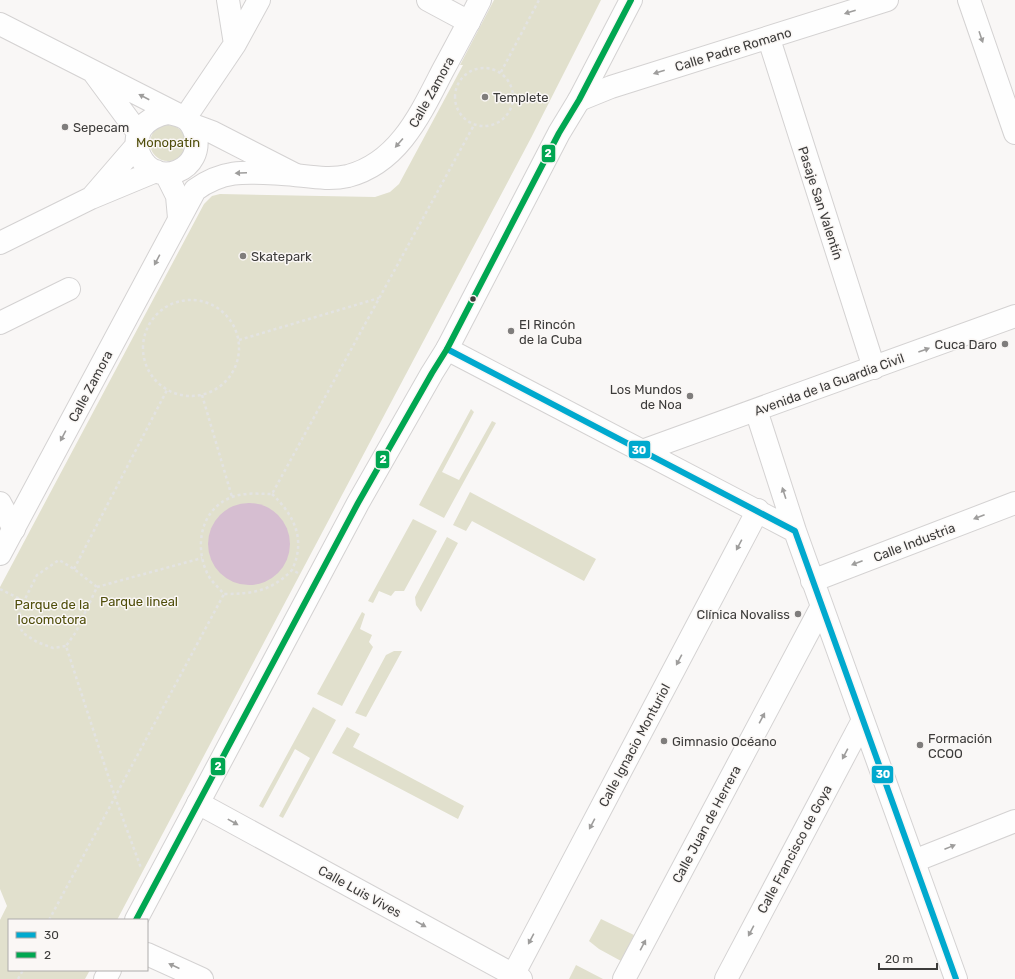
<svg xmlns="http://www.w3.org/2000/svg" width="1015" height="979" viewBox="0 0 1015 979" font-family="Rubik,sans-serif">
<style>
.green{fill:#e1e0cd}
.water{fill:#d6bed1}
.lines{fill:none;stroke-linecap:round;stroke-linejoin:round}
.minor-casing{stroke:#d4d2d2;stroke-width:24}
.major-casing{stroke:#d4d2d2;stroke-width:24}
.path{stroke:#e3e3e2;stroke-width:2.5;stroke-dasharray:3 3;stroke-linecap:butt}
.minor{stroke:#fefefe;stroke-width:22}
.major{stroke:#fefefe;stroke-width:22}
.bus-1-casing{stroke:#faf7f5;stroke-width:9}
.bus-2-casing{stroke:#faf7f5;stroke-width:9}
.bus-1{stroke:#00a9ce;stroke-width:6}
.bus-2{stroke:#00a651;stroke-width:6}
.oneway{fill:#9e9d9c}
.poi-dot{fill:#7f7d7c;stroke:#faf7f5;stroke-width:1.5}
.bus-dot{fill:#3d3c3b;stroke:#faf7f5;stroke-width:1.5}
.labels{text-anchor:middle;stroke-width:3;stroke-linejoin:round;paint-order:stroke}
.street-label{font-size:13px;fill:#3d3c3b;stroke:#faf7f5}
.poi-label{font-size:13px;fill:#3d3c3b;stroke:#faf7f5;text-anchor:start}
.park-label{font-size:13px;fill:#504e0b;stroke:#faf7f5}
.line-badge{stroke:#faf7f5;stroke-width:1.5}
.badge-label{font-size:11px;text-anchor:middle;font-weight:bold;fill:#fff}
</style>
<rect width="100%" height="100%" fill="#f9f7f6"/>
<path class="green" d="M494 0H601L531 138 117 920H9V970H90L85 979H0V920L7 906 0 889V587L204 204 212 196 220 194 375 197 390 192 399 184 463 65H460Z
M150 143a18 18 0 1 1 36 0a18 18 0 1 1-36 0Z
M471 409 474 412 442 472 459 480 492 421 496 423 444 518 419 505Z
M470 492 596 559 584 581 472 521 466 531 453 525Z
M413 519 437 531 404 591H395L391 596 379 591 373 603 368 601Z
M447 537 458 543 421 612 416 605 415 597Z
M362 612 365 614 360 629 372 635 369 642 373 647 342 706 317 694Z
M394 651H402L366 717 355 713 386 655Z
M313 707 336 720 283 818 279 816 310 758 295 749 263 808 259 806Z
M347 727 360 734 353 747 464 806 458 819 332 753Z
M601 919 634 935 621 961 599 949 589 941Z
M576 965 603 979H569Z"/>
<path class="water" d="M208 544a41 41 0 1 1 82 0a41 41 0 1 1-82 0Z"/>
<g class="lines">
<defs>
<path id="minor" d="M228 0 235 44
M428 0 469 22
M969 0 1015 133
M0 24 179 115
M769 39 874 368
M94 73 139 134
M579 100 611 87 887 0
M168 113C183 116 190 118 195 133 206 170 156 190 140 156 129 133 147 117 168 113Z
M185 118 235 44 259 0
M193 125 212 132 294 174
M166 174 177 196 179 218
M93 196 137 145
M0 243 91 198 156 171
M0 323 69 289
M447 349 795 531 956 979
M756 410 795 531
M642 451 1015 316
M0 503 14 529
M812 581 1015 503
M198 803 521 979
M914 861 1015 821
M147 954 202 979
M511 979 758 510
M624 979 822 606
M726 979 863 720"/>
<path id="major" d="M0 554 195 190C224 169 247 172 282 174 304 175 326 181 348 176 398 163 420 115 442 72 455 48 468 24 480 0
M136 920 358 503 432 373 447 349 559 133 579 100 631 0
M105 979 110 970"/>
</defs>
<use href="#minor" class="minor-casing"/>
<use href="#major" class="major-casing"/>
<path class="path" d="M455 97a29 29 0 1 1 58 0a29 29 0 1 1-58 0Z
M501 72 539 0
M143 348a48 48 0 1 1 96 0a48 48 0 1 1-96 0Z
M239 340 379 298
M202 395 232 497
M272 494C295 516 306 540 292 570
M74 569 167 390
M298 573 292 570C272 591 252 594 224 594 219 588 212 582 208 575 194 547 200 509 232 497 245 492 259 494 272 494L474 125
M97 587 202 558
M0 589 24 601 37 575 59 560 74 569 97 587 76 632 66 646 115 797 141 868
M24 601 17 621 23 633 37 642 53 648 66 646
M49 920 224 594
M18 979 23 970"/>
<use href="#minor" class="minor"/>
<use href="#major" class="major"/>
<defs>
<path id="bus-1" d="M447 349 795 531 956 979"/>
<path id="bus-2" d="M136 920 358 503 432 373 447 349 559 133 579 100 631 0"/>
</defs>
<use href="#bus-1" class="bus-1-casing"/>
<use href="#bus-2" class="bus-2-casing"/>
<use href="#bus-1" class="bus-1"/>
<use href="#bus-2" class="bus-2"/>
</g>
<defs><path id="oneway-solid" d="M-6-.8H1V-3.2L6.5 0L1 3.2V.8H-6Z"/></defs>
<g class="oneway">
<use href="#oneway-solid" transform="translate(850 12) rotate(162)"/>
<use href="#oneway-solid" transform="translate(981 37) rotate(71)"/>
<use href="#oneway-solid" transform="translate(659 72) rotate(163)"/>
<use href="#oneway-solid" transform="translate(144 97) rotate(-152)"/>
<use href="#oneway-solid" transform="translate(399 143) rotate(131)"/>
<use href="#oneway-solid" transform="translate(241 173) rotate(178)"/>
<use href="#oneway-solid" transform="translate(157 260) rotate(118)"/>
<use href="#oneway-solid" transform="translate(924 350) rotate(-20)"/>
<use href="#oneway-solid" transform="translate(63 436) rotate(118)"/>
<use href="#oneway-solid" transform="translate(784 493) rotate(-108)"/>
<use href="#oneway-solid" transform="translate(979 517) rotate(159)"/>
<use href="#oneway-solid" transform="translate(739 545) rotate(118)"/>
<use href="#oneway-solid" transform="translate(857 563) rotate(159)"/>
<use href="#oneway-solid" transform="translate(679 660) rotate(118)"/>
<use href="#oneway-solid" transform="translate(762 718) rotate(-62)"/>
<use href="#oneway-solid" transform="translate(845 754) rotate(118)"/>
<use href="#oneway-solid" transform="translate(233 822) rotate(29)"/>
<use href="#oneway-solid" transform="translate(592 824) rotate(118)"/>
<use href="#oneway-solid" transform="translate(950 847) rotate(-22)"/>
<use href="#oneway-solid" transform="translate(421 924) rotate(29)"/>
<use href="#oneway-solid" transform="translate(751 931) rotate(118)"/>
<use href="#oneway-solid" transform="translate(531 939) rotate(118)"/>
<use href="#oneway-solid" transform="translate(643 945) rotate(-62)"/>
<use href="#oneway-solid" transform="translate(174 966) rotate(-155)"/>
</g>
<g class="poi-dot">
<circle cx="485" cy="97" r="4"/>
<circle cx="65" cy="127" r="4"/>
<circle cx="243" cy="256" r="4"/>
<circle cx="511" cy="331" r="4"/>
<circle cx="1005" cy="344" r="4"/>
<circle cx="690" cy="396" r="4"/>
<circle cx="798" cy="614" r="4"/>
<circle cx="664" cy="741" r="4"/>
<circle cx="920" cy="745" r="4"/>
</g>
<circle class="bus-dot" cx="473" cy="299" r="3.5"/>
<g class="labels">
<g class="street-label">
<text transform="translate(733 49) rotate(-17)" y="5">Calle Padre Romano</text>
<text transform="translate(431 92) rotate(-61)" y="5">Calle Zamora</text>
<text transform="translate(821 203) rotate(72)" y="5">Pasaje San Valentín</text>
<text transform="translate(829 384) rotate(-20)" y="5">Avenida de la Guardia Civil</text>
<text transform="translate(90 386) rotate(-62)" y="5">Calle Zamora</text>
<text transform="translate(914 542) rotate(-21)" y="5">Calle Industria</text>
<text transform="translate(634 745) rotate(-62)" y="5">Calle Ignacio Monturiol</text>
<text transform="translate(706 824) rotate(-62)" y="5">Calle Juan de Herrera</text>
<text transform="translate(794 849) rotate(-62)" y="5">Calle Francisco de Goya</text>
<text transform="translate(360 891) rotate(29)" y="5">Calle Luis Vives</text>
</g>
<g class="poi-label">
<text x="493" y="102">Templete</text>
<text x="73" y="132">Sepecam</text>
<text x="251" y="261">Skatepark</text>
<text x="519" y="329">El Rincón<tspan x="519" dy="15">de la Cuba</tspan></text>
<text x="997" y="349" text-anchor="end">Cuca Daro</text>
<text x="682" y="394" text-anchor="end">Los Mundos<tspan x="682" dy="15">de Noa</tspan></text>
<text x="790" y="619" text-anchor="end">Clínica Novaliss</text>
<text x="928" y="743">Formación<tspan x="928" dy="15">CCOO</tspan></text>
<text x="672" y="746">Gimnasio Océano</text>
</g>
<g class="park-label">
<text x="168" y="147">Monopatín</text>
<text x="139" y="606">Parque lineal</text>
<text x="52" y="609">Parque de la<tspan x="52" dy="15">locomotora</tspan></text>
</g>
</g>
<g class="line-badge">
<rect x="541" y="144" width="15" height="19" rx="4" fill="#00a651"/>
<rect x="628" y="440" width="23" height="19" rx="4" fill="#00a9ce"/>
<rect x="375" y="450" width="15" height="19" rx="4" fill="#00a651"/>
<rect x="210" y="757" width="16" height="19" rx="4" fill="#00a651"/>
<rect x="871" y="765" width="23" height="19" rx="4" fill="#00a9ce"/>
</g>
<g class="badge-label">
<text x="548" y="157">2</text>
<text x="639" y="454">30</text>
<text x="383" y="463">2</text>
<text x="218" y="770">2</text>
<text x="883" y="778">30</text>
</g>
<rect x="8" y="919" width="140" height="52" fill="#faf7f5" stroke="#aeacab"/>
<rect x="16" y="932" width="20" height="6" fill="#00a9ce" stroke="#aeacab"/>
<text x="44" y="939" font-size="12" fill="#3d3c3b">30</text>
<rect x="16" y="952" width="20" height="6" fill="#00a651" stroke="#aeacab"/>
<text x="44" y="959" font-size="12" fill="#3d3c3b">2</text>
<path d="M879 963v6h58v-6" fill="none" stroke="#3d3c3b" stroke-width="2"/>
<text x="885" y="963" font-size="12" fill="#3d3c3b" stroke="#faf7f5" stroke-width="3" paint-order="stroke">20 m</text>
</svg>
